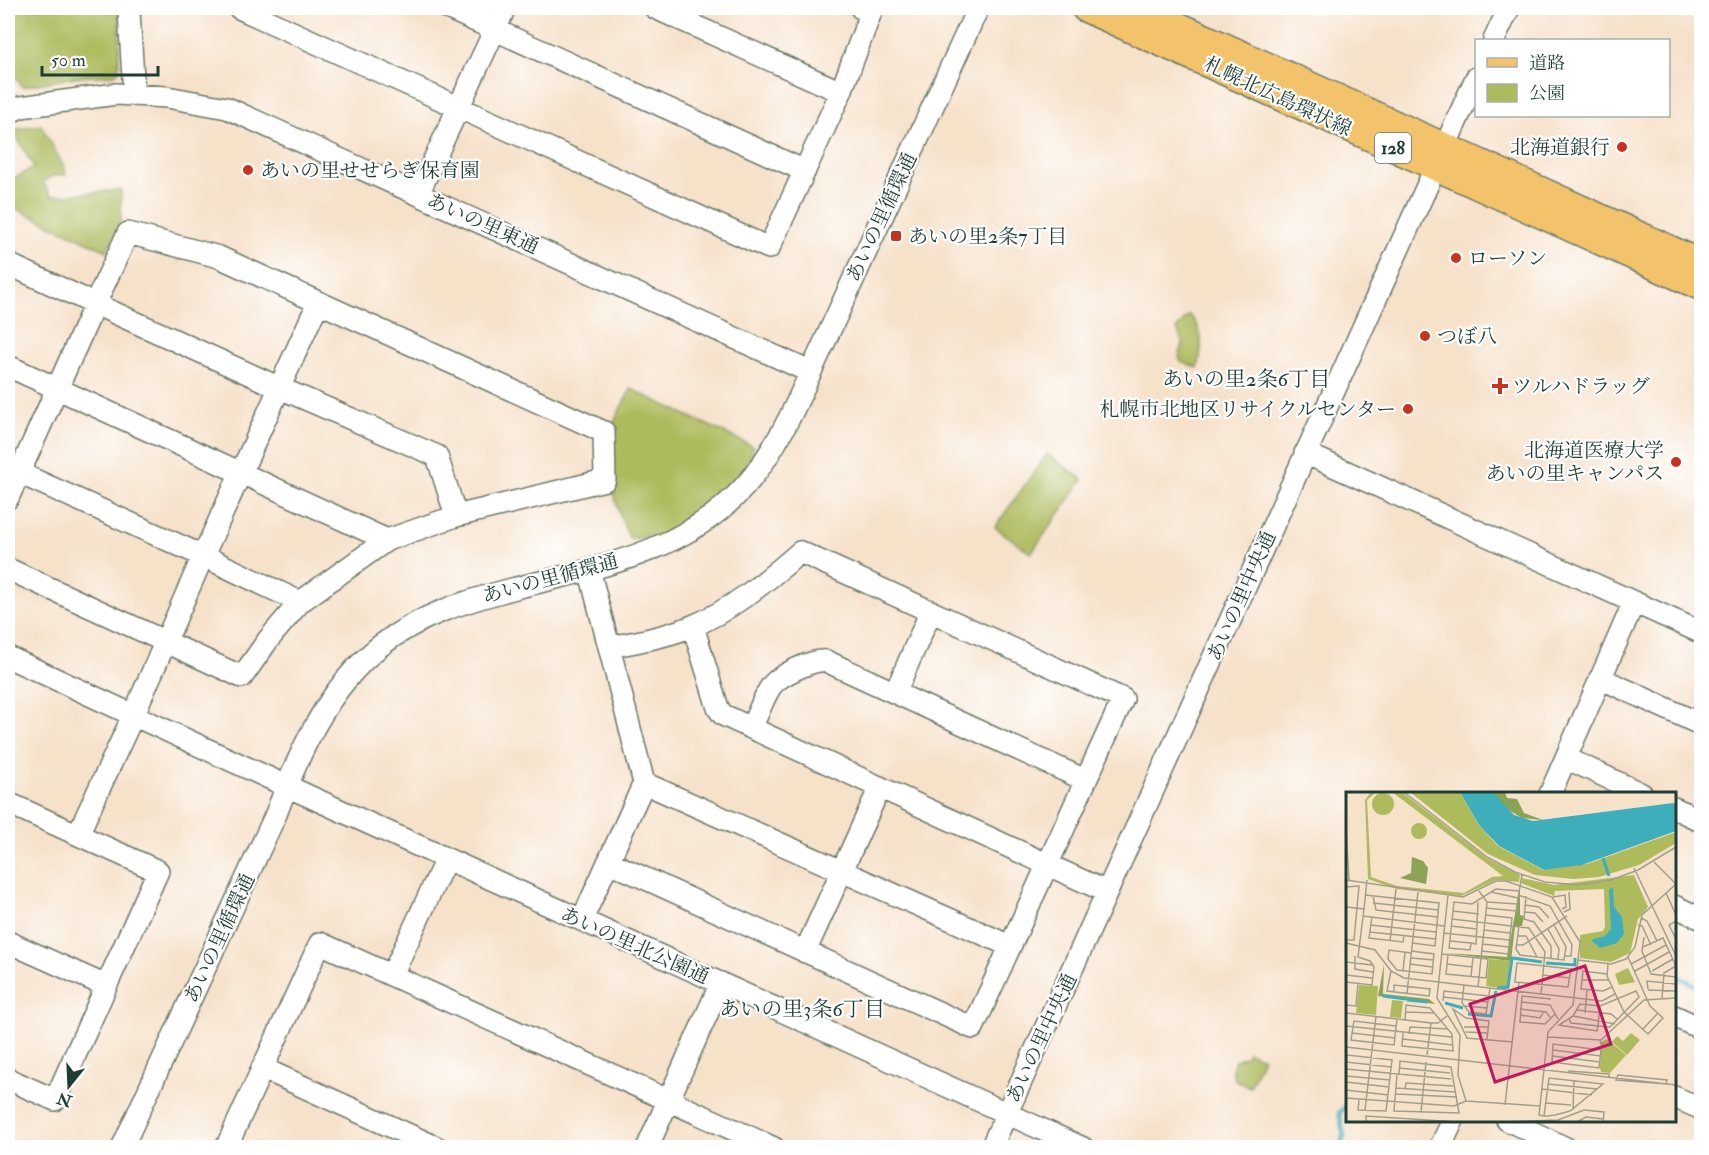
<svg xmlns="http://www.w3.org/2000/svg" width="1709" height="1155" viewBox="0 0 1709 1155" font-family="'IM FELL Double Pica','Noto Serif JP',serif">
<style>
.green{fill:#adbb5d;stroke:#667c48;stroke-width:1.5}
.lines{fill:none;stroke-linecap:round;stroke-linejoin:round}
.stream{stroke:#3faebb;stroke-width:4.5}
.minor-casing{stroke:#6a7668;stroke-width:24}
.major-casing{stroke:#6a7668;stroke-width:30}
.minor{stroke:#fff;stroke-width:21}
.major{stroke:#f2c36a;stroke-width:27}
.poi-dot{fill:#c8321e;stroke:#fff;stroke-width:2}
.labels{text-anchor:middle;stroke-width:4.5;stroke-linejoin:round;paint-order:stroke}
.shield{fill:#fff;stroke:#627771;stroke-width:1.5}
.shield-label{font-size:18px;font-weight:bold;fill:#1f3d34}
.street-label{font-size:20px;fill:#1f3d34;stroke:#fff}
.poi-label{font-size:20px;fill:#1f3d34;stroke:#fff;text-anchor:start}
.neighbourhood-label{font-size:21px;fill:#1f3d34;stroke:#fff}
.inset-river{fill:none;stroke:#3faebb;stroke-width:3}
.inset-road{fill:none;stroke:#a09f8d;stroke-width:1.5}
.view{fill:#c2185b;fill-opacity:0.15;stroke:#c2185b;stroke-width:3}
.inset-edge{fill:none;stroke:#1f3d34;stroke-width:3}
</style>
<rect width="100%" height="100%" fill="#fff"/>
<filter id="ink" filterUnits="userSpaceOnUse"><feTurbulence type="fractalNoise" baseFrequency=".0167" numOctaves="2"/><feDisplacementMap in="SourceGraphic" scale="12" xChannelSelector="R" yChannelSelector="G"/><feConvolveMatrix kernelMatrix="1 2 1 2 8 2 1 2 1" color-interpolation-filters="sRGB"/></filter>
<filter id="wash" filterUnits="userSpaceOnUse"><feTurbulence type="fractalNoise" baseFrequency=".008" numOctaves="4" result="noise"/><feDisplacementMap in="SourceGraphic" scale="24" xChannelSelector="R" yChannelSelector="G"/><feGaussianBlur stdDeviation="1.35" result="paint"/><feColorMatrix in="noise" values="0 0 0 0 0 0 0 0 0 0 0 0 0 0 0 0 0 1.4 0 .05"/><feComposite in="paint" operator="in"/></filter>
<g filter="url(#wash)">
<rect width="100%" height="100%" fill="#f6e1c9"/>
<path class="green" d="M8 8H120L119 70 114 75 75 77 22 87 8 62Z
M41 125 64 167 66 175 52 176 43 182 51 196 121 190V220L107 251 8 205V182L34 167 13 130Z
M1189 315C1205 329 1202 349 1198 368L1181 362 1179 357 1183 344 1177 329Z
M631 389 754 447 747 465 728 491 695 518 662 536 630 539C613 504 606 467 613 428 615 415 625 401 631 389Z
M1047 454 1083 480 1031 553 995 527Z
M1248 1052 1263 1058 1250 1087 1235 1080 1232 1069 1235 1060 1246 1056Z"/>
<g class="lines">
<path class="stream" d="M1674 975 1702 988
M1340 1148 1344 1136 1339 1113 1345 1107 1348 1099"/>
</g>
</g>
<g filter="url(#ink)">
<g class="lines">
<defs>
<path id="minor" d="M132 8 129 12 134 95
M239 8 769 248 841 92 871 12 861 8
M447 8 805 171
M655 8 841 92
M1494 40 1509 8
M8 113 21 107 116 94 167 97 227 108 810 372
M418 194 505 8
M8 264 95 304 8 498
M8 366 387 540
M1305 453 1702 633
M8 468 203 556 300 602
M8 569 242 677 268 640 300 602 387 540 456 516 605 480 604 432 219 257 128 233 95 304 280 388 437 456 456 516
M589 569 644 783 1010 946
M693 626 718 708 723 715 1107 892
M8 657 269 778 1083 1148
M1600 678 1702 725
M895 693 931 611
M751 728C758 715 763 697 772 685 780 675 813 659 826 661L1085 780
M1566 758 1642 794
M1550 794 1634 602
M8 803 158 871 55 1100 8 1079
M1674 808 1702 821
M78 834 133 716 203 556 318 303
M609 862 973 1028 1123 699 800 552C768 580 729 612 690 627 664 637 637 642 609 647
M1674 906 1702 919
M582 920 644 783
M8 942 106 986
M805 952 880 787
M392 975 446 859
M1674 1016 1702 1029
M262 1068 438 1148
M1674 1097 1702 1109
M1507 1120 1566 1148
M122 1148 276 814C299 753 327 688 380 646 420 615 463 602 512 589 594 568 686 553 745 486 767 461 783 432 797 402L978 8
M226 1148 320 943 774 1148
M647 1148 721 983
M991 1148 1476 78
M1440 1148 1453 1120"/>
<path id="major" d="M1085 8 1702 287
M1139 8 1702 264"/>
</defs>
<use href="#minor" class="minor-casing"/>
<use href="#major" class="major-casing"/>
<use href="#minor" class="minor"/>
<use href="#major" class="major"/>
</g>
</g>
<g class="poi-dot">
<circle cx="1622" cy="147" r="6"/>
<circle cx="248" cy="170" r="6"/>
<rect x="890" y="230" width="12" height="12" rx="3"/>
<circle cx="1456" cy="258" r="6"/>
<circle cx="1425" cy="336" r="6"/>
<path d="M1497 377h6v6h6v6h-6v6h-6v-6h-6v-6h6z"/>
<circle cx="1408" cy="409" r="6"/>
<circle cx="1676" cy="462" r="6"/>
</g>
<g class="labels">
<rect class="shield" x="1375" y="133" width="36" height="30" rx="4.5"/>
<g class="shield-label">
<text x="1393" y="154">128</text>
</g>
<g class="street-label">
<text transform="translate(1278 96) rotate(25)" y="7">札幌北広島環状線</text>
<text transform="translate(881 217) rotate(-65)" y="7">あいの里循環通</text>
<text transform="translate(483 223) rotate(24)" y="7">あいの里東通</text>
<text transform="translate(550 578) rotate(-15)" y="7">あいの里循環通</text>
<text transform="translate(1241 596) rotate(-66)" y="7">あいの里中央通</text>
<text transform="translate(219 938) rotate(-65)" y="7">あいの里循環通</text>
<text transform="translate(635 945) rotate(24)" y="7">あいの里北公園通</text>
<text transform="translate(1041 1038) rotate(-65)" y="7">あいの里中央通</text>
</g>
<g class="poi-label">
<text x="1610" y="154" text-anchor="end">北海道銀行</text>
<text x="260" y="177">あいの里せせらぎ保育園</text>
<text x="908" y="243">あいの里2条7丁目</text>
<text x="1468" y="265">ローソン</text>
<text x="1437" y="343">つぼ八</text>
<text x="1512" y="393">ツルハドラッグ</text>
<text x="1396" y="416" text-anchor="end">札幌市北地区リサイクルセンター</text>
<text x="1664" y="457" text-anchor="end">北海道医療大学<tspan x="1664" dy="23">あいの里キャンパス</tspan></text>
</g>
<g class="neighbourhood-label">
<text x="1246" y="386">あいの里2条6丁目</text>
<text x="802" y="1016">あいの里3条6丁目</text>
</g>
</g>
<g transform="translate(1346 792)">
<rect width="330" height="330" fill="#f6e1c9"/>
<path d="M25 0H30L21 8 25 85 51 94 118 101 146 85 157 84 46 0H56L142 67 174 83 173 90 150 88 115 104 51 97 22 87 19 8ZM64 0H114L132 32 152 54 197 78 241 72 330 40V51L293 73 253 85 227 87 189 83 142 62ZM26 12a11 11 0 1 1 22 0a11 11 0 1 1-22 0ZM65 39a8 8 0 1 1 16 0a8 8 0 1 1-16 0ZM288 83 302 115 292 127 284 161 265 170 234 166V143L257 139 259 135 258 97 209 99 208 104 175 91 176 86 208 93ZM143 167 166 169 163 197 140 194ZM282 176 289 190 273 193 269 182ZM13 193 32 194 30 223 10 221ZM46 208 57 209 55 226 44 225ZM285 241 294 248 281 263 266 250 271 244 277 249ZM261 247 280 263 264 281 255 280 254 275 255 250Z" fill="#adbb5d"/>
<path d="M146 0H159L161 6 171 7 178 21 197 28 176 26 156 14ZM66 65 77 69 82 76 80 92 54 86 65 81ZM174 95V123L178 124 176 134H169L165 169 98 161 161 165ZM38 172 37 202 83 207 89 212 32 204Z" fill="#8aa354"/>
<path d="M114 0H147L168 23 187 29 327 11 330 12V39L236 73 198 78 153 54 133 33ZM267 95 268 115 276 125 278 142 271 151 254 156 245 148 259 144 265 137 263 98Z" fill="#3faebb"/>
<path class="inset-river" d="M257 66 263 84M200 171 229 173V166M151 196 162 195 166 166 196 170M37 204 60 207M61 208 82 210M99 211 117 216M122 222 145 224 150 199"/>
<path class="inset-road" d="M58 0 141 65 169 80 199 90 232 93 265 88 292 78 330 55M0 36 3 88M308 70 330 92M288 76 330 164M0 88 117 105 150 89H160L206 105 234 150 227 213 202 240 194 314 120 309 108 314 0 306M0 95 13 94 8 148H0M145 100 172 106M320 101 330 123M19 103 93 111 89 154 66 151M102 103 91 206 114 243 112 283 120 309M172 103 204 114 226 153 225 164H219M27 104 30 118 92 125M180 104 178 127 188 130 205 154V166M207 105 219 103 220 115 216 117M132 110 130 152 125 151 124 158 103 156 108 110 126 112 150 97 173 99M141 110 171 112M27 111 93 118M179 113 193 115 203 126M0 115 18 117 12 165 24 169 28 175 26 193 0 190M140 116 170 119 176 82M18 117 21 88M107 119 133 122M178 120 189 121 197 130M218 120 224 117 223 100M17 124 98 134M26 125 23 146 57 150 58 144M295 126 301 129 311 149M106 127 183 136 199 160 195 202M330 129 323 133 330 147M24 133 90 140M292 133 296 134 305 153M105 134 131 137M173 134 170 157 174 163 218 168 220 155 208 133M202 137 213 157 212 167M138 138 164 141M24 140 90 147M97 141 163 148M172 144H180L191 165M298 145 296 159 305 182 330 185M44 149 50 97M104 149 125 151M0 151 29 158 45 179 58 186 256 209 269 202M136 152 163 155M171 153H177L221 124M297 155 317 146 330 174M136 159 162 162 166 126 140 123M65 161 43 158 42 167 51 178 86 182 88 162 65 159M95 162 142 167 140 186 100 182 102 163M9 164V177L27 180M65 166 88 168M232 168 265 172 280 167 289 155 296 123 330 92M0 170 26 173M171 171 225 177 222 195 169 190ZM64 172 86 175M101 172 126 175M262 172 261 184 278 220 302 242 317 226 304 214 282 165M285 172 320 153M45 179 41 199 83 204 84 197 48 193V199M57 179 59 160M289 179 323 160M306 179 327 167M261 182 237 179 235 197 257 199 266 195M0 183 26 186M197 183 224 186M125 184 127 166M236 188H263M118 193 116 211 123 220 140 222 144 196M132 195 141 110 133 99M302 197 301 189 330 192M302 198 330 199M290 199 293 205 264 235 252 234 254 214ZM61 201 72 100M97 205 142 210M316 206 318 181 330 174M205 207 176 204 174 230 199 232 209 222M97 209 98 199 143 204M176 210 204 213 212 227M0 213 10 214 12 191M119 214 141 216M174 217 200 220 204 225M231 218 265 222 271 227M60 220 88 221M0 221 85 231 81 263M239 221 241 198M174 223 194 226 198 219M227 224 269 232M223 227 225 231 252 234 251 239 213 233 227 224 234 212 254 214M85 231H92L101 224M0 234 106 245M50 234 8 229 5 248 48 253 51 227M118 235H142M296 238 312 221M120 240 142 241M6 241 49 246M57 241 56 254 107 259 106 242 84 216 60 213 59 228M63 242 64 235 102 237M202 245 255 248 298 208 330 206M120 246 167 250M121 246 107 217 120 226 143 229 141 247M57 247 107 253M254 249 256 254 255 258 253 276 206 270 207 252 255 258M0 255 330 293M207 258 255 264M206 264 254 270M0 270 45 275M0 273 1 263 46 268 40 319 12 318 13 308M53 276 104 281M0 277 105 287M222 279 263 282V286M51 283 48 319 113 321 105 275 54 269 53 283M272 283 321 288 320 292 270 288ZM0 284 44 288M0 290 43 295M202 292 251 297M50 296 109 300M59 297 60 291 107 294M196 297 246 303M0 298 42 303M50 302 111 305M200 311 225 313M159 313 173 190M194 314 193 323 198 324H201L209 323 224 319 257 292 203 286 198 324M19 318 30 224M227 318 228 289M75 320 80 270M20 330V324L112 330M157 330 212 328 238 318 258 320 257 330M231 330 240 325 257 327"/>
<path class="view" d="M239 174 265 252 149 290 124 212Z"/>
<rect width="330" height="330" class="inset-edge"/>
</g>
<rect width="1709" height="1155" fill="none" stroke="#fff" stroke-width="30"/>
<rect x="1475" y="39" width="195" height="78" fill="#ffffff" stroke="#a5b1ae" stroke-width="1.5"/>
<rect x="1487" y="58" width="30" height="9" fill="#f2c36a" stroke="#a5b1ae" stroke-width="1.5"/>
<text x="1529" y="69" font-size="18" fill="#1f3d34">道路</text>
<rect x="1487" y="84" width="30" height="18" fill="#adbb5d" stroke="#a5b1ae" stroke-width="1.5"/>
<text x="1529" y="99" font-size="18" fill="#1f3d34">公園</text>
<g transform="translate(69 1086) rotate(198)" stroke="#ffffff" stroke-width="4.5" paint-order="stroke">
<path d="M0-4.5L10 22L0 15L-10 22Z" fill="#1f3d34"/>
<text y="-9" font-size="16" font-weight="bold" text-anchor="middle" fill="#1f3d34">N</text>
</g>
<path d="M42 66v9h116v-9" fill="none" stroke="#1f3d34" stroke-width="3"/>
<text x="51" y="66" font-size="18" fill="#1f3d34" stroke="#ffffff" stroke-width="4.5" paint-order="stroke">50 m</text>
</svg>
